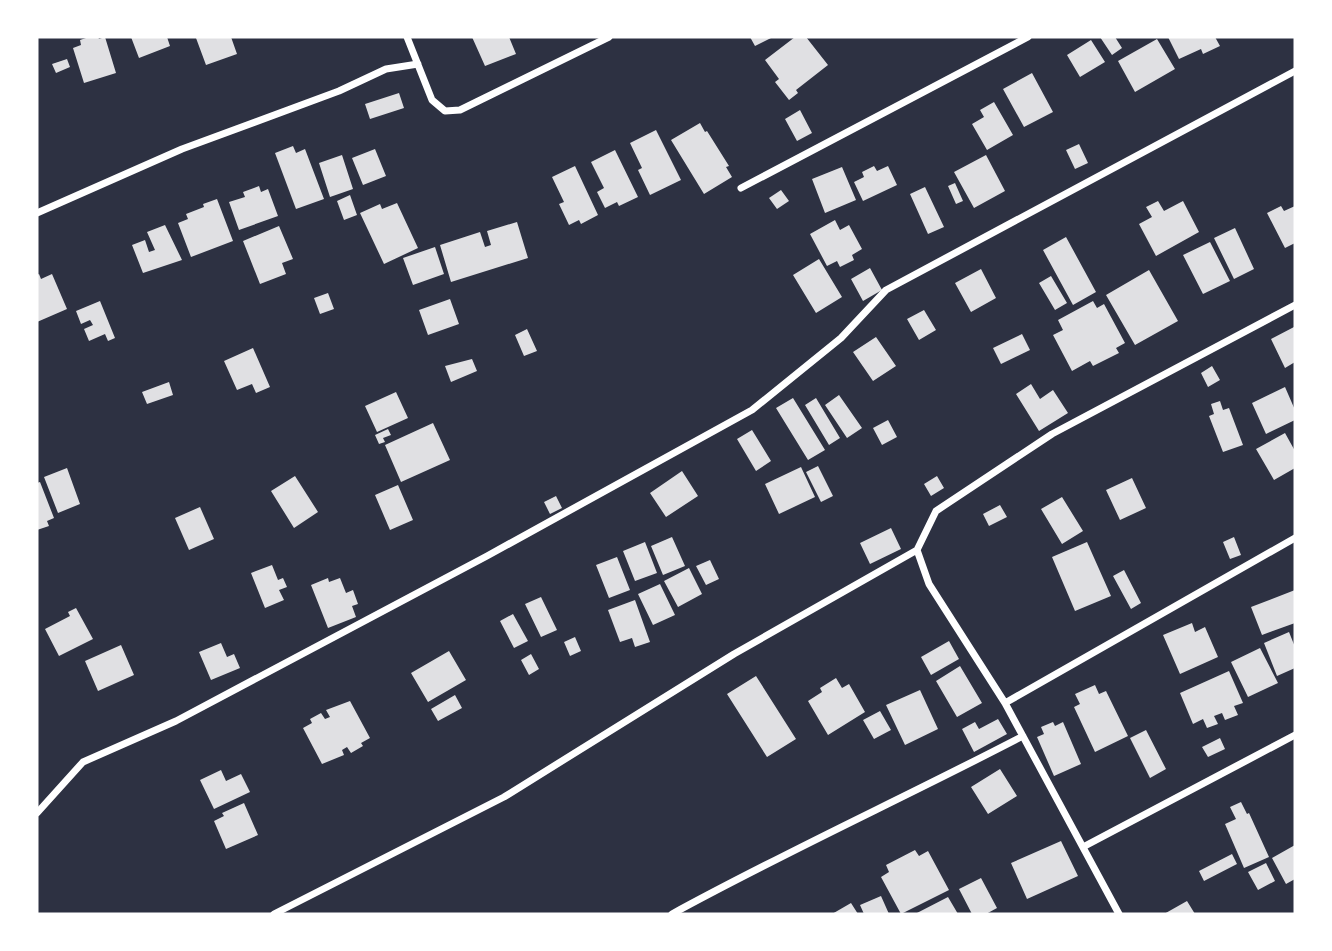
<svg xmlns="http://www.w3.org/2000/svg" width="1332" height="951" viewBox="0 0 1332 951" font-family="'Playfair Display',serif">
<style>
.building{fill:#e0e0e3}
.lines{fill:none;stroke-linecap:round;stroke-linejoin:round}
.minor{stroke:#fff;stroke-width:7}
</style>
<rect width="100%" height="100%" fill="#2d3142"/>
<path class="building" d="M89 37H98L99 39 105 37 116 73 84 83 73 48 81 45 80 40Z
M131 37H167L170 46 139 58Z
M200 37H231L237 54 206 65 196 38Z
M472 37H509L516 54 485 66Z
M750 37H773L755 46Z
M795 37H806L828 65 796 90 798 93 789 100 775 82 779 79 765 60Z
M1100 37H1115L1122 48 1112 55Z
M1168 37H1215L1220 46 1203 54 1201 49 1179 59Z
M1157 39 1175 69 1135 92 1118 61Z
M1091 40 1105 62 1080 77 1067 55Z
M67 59 70 67 56 73 52 64Z
M1032 73 1053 112 1024 127 1003 89Z
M399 93 404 108 370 119 365 104Z
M994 102 1013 135 987 150 972 124 984 117 980 110Z
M800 110 812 133 797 141 785 119Z
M700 123 705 132 707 131 729 166 726 167 732 177 704 194 671 140Z
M656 130 681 180 650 195 638 170 642 168 630 143Z
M1079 144 1088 163 1075 169 1066 150Z
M293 146 296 153 305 149 324 199 296 209 275 153Z
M375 149 386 176 363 185 352 158Z
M615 150 638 197 619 206 617 202 605 208 597 192 604 188 591 162Z
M342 155 353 189 330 197 319 163Z
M986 155 1005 191 974 208 954 172Z
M575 166 598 215 581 224 579 220 569 225 559 204 564 202 552 177Z
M874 166 877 171 888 166 897 185 863 201 854 182 864 177 862 172Z
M842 167 856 200 825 213 812 179Z
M955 183 963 201 956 204 948 186Z
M259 186 261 192 268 189 278 216 239 230 229 202 245 197 243 192Z
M925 187 944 227 928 234 910 194Z
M781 190 789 201 777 209 769 198Z
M350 195 357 215 344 220 337 201Z
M217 199 233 241 191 257 178 223 188 219 186 214 204 207 203 204Z
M1158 201 1164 211 1183 201 1199 232 1156 256 1139 224 1152 217 1146 207Z
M397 203 418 248 384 264 360 213 380 204 382 209Z
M1281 206 1284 211 1295 206V243L1285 248 1267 213Z
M835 220 840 230 849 225 862 249 852 255 854 260 840 267 837 261 827 266 810 234Z
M517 222 528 258 451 282 440 245 480 232 485 247 491 245 487 231Z
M165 225 182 260 143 273 132 245 145 240 149 252 155 250 147 232Z
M279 226 293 259 282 263 286 274 260 284 243 241Z
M1235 228 1254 269 1234 279 1214 238Z
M1066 237 1096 292 1073 305 1043 250Z
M1210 242 1230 281 1203 294 1183 255Z
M435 247 444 274 413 285 403 258Z
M819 259 842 297 816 313 793 275Z
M870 268 882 290 863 301 851 279Z
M981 269 996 298 971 312 955 283Z
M1149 270 1178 321 1135 345 1106 295Z
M39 274 41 279 52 274 67 309 37 322V275Z
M1051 276 1067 303 1055 310 1039 283Z
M328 293 334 309 320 314 314 298Z
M450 299 459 324 428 335 419 310Z
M100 301 115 338 108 341 105 334 89 341 84 329 93 325 90 320 81 324 76 311Z
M1093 301 1097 308 1104 304 1125 343 1116 348 1119 353 1093 366 1090 361 1072 371 1053 335 1063 330 1058 320Z
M924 310 936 330 919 340 907 319Z
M1294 327 1295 362 1285 368 1271 339Z
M527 329 537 351 524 356 515 335Z
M1022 334 1030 350 1001 364 993 348Z
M876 337 896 366 873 381 853 352Z
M253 348 270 387 256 393 252 384 237 390 224 361Z
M472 359 477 371 451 382 445 366Z
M1212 366 1220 380 1208 387 1201 373Z
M169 382 173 395 147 404 142 392Z
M1031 384 1040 399 1053 390 1068 413 1039 431 1016 394Z
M1285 387 1295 410V420L1266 434 1252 403Z
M396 392 408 418 377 432 365 406Z
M839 395 862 428 847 438 825 405Z
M793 398 825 450 808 460 776 408Z
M816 398 840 438 829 445 805 405Z
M1220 401 1223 410 1229 408 1243 445 1223 452 1209 416 1214 414 1211 404Z
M888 420 897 437 882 445 873 428Z
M433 423 450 460 401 482 385 445Z
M388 429 391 435 383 438 385 442 379 444 375 435Z
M752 430 771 461 756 471 737 439Z
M1285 433 1295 451V468L1274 480 1256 449Z
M818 466 833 496 821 502 806 472Z
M801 467 815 497 779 514 765 484Z
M67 468 80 504 58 513 44 477Z
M682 471 698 496 666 517 650 493Z
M295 476 318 512 294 528 271 491Z
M937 476 944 488 931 496 924 484Z
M1132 478 1146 508 1120 520 1106 490Z
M40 482 54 518 47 521 49 526 37 530V483Z
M398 485 413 520 390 530 375 495Z
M556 496 562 508 550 514 544 502Z
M1062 497 1083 531 1062 544 1041 509Z
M1000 505 1007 517 989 526 983 514Z
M200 507 214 539 189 550 175 518Z
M891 528 901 549 870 564 860 543Z
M672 537 685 566 663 575 651 546Z
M1234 537 1241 555 1230 559 1223 542Z
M645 542 657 573 635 581 623 551Z
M1087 542 1111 596 1075 611 1052 557Z
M617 557 630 590 609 598 596 565Z
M710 560 719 579 706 585 696 566Z
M272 565 278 580 283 578 287 587 279 590 284 600 265 608 251 573Z
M689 568 702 594 678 607 664 581Z
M1124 570 1141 603 1131 609 1113 576Z
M328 578 329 582 340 578 346 593 353 590 358 604 352 606 356 617 328 628 311 585Z
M660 584 675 615 653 625 638 594Z
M1295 590V623L1262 635 1251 607Z
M541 597 557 630 541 637 525 604Z
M635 600 650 642 635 647 632 638 620 642 608 610Z
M76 608 93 639 59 656 45 629 70 616 68 612Z
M513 614 528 641 514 648 500 621Z
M1192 623 1195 632 1205 627 1218 657 1180 674 1163 635Z
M1289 632 1295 647V668L1277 676 1264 643Z
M575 637 581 651 570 656 564 642Z
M949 641 959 659 931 675 921 657Z
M221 643 227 657 234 654 240 668 211 680 199 652Z
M121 645 134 675 98 691 85 661Z
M1260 648 1278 683 1248 697 1231 662Z
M449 651 466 680 428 702 411 673Z
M531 654 539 669 529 675 521 660Z
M960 666 982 703 957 717 936 681Z
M1229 671 1243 703 1234 706 1238 715 1225 720 1222 713 1214 716 1218 724 1207 728 1203 719 1193 724 1180 693Z
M756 676 796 739 767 757 727 694Z
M836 678 842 688 849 684 865 712 828 735 808 701 822 692 820 688Z
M1095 685 1099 694 1106 691 1128 736 1095 752 1074 707 1080 704 1075 694Z
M920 690 938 729 905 745 886 705Z
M455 695 462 708 438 721 431 709Z
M350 701 370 738 361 743 363 746 351 753 347 747 342 750 344 755 322 764 303 728 312 723 310 719 321 713 325 719 330 717 326 710Z
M880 711 891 730 874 739 863 720Z
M998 719 1007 734 974 752 962 729 975 722 979 729Z
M1053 722 1055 726 1063 722 1081 764 1054 776 1037 737 1044 734 1041 727Z
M1146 730 1166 769 1150 778 1130 738Z
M1220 738 1225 749 1208 757 1202 747Z
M1000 769 1017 796 988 814 971 787Z
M221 770 226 781 241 774 250 792 214 809 200 780Z
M1241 802 1247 814 1249 813 1269 857 1244 868 1225 824 1236 819 1230 807Z
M244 803 258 835 226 849 214 821 224 816 222 813Z
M1061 841 1078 876 1027 899 1011 863Z
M1295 845V879L1286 884 1272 858Z
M915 850 919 856 928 851 949 890 901 914 881 877 889 872 886 865Z
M1232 854 1237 864 1204 881 1199 871Z
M1266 863 1275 881 1258 890 1248 872Z
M981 878 997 908 986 914H972L959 889Z
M881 896 889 914H864L860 905Z
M948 897 958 914H915Z
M1187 901 1195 914H1164Z
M851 903 858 914H832Z"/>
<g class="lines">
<path class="minor" d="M407 37 432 100 445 111 460 110 609 37
M741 188 1028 37
M37 213 182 149 339 91 386 69 418 64
M1005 703 1295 538
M37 813 83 762 176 721 487 556 752 410 841 338 886 290 1295 71
M1083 847 1295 735
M274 914 504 797 734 654 917 550
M672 914C787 851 906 797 1023 736
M1119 914 1005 703 929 584 917 550 936 511 1052 434 1295 305"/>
</g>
<rect width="1332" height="951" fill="none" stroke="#ffffff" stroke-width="77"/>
</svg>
